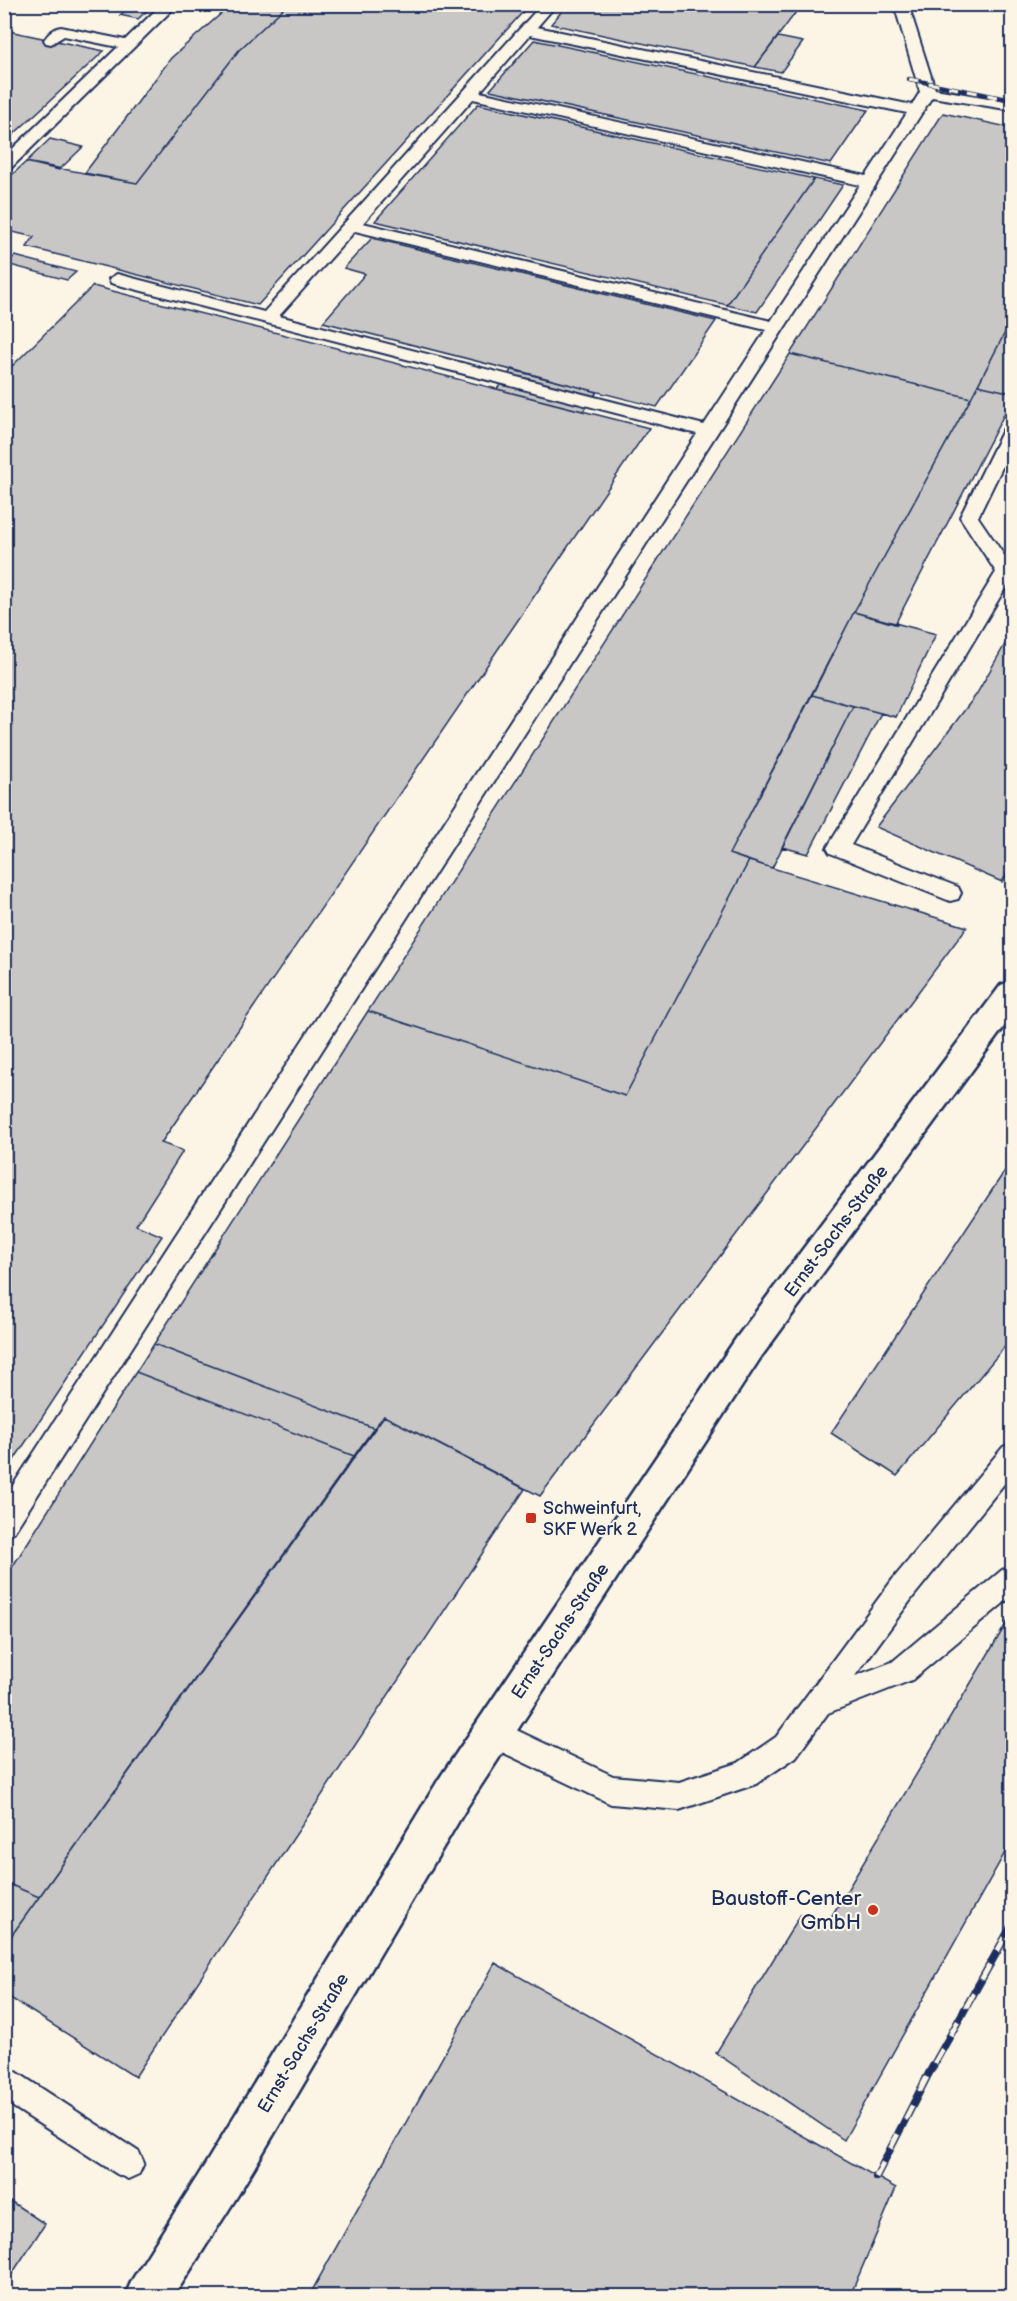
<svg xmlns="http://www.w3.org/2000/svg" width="1017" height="2301" viewBox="0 0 1017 2301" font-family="'Balsamiq Sans',sans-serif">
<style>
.building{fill:#c8c7c6;stroke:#1b2f5e;stroke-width:1.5}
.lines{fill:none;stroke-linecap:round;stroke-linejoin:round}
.service-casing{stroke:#1b2f5e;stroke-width:4}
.secondary-casing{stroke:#1b2f5e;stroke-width:5}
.service{fill:#fcf5e5;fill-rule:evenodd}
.secondary{fill:#fcf5e5;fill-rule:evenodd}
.rail-far1-casing{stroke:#1b2f5e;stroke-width:4.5}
.rail-casing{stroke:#1b2f5e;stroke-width:8}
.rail-far1{stroke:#fcf5e5;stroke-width:3;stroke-dasharray:10;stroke-linecap:butt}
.rail{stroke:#fcf5e5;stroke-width:5;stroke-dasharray:16;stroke-linecap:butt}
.poi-dot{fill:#c8321e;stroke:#fcf5e5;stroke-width:2}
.labels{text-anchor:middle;stroke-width:4.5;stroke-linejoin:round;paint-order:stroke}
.street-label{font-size:18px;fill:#1b2f5e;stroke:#fcf5e5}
.poi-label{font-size:18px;fill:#1b2f5e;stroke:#fcf5e5;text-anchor:start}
.near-poi-label{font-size:21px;fill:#1b2f5e;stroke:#fcf5e5;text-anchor:end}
</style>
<rect width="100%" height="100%" fill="#fcf5e5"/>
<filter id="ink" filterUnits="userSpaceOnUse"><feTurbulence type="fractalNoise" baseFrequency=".0167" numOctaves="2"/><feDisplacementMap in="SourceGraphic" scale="12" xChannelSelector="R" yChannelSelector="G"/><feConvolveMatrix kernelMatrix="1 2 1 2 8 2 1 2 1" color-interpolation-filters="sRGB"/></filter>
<g filter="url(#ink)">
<path class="building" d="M132 4H154L138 19 120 15Z
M232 4H288L239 50 137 183 84 174 171 58Z
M288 4H530L258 305 27 247 34 237 4 230V182L26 162 137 183 239 50Z
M568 4H802L755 67 551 24Z
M4 30 104 51 4 143Z
M778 37 803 42 781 72 755 67Z
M1012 37V78H1007L1008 56Z
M534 40 868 110 831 164 490 90Z
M478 104 814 179 727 305 375 221Z
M943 113 1012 128V319L971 398 790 354Z
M50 139 83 147 59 170 26 162Z
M814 179 843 185 757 312 727 305Z
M372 238 716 321 657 407 323 322 365 274 344 268Z
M15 256 76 272 67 280 6 264Z
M93 286 649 428 161 1143 183 1151 136 1225 162 1236 4 1475V374Z
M1012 319V393L978 385Z
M790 354 971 398 854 612 729 854 749 861 625 1096 368 1011Z
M512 369 597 392 583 411 497 389Z
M978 385 1012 393V399L895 624 854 612Z
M854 612 936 634 896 717 812 695Z
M1012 632V866L1002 882 876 827 976 695Z
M812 695 853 706 772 868 729 854Z
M853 706 881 713 808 854 782 847Z
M749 861 967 927 540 1496 384 1416 374 1428 154 1344 368 1011 625 1096Z
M1012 1160V1338L897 1476 831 1433Z
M154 1344 374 1428 354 1456 136 1372Z
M136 1372 354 1456 39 1897 4 1882V1580Z
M384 1416 525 1489 135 2077 4 1994V1946Z
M1012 1614V1840L844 2140 716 2053 801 1914 824 1929Z
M4 1882 39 1897 4 1946Z
M495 1963 896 2188 850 2296H309Z
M4 2197 45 2224 4 2286Z"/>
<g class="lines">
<defs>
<path id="service" d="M162 4H178L10 169 4 171V157L118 47 64 36 51 44 46 43 44 40C48 34 54 28 61 27L125 40Z
M542 4H557L537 27 912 105 920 92 894 4H908L935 89 1012 102V110L932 97 14 1532 4 1535V1499L697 434 111 283 109 279 117 274 264 312ZM530 35 907 113 866 176 480 92ZM473 99 860 185 771 321 363 223ZM355 231 766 330 704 425 279 316Z
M1012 425V447L978 517 1012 567V577L851 845 958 887 961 893 958 899 950 901 830 853 827 848 996 572 960 517 1003 430 1006 426Z
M1012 1443V1474L913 1597 855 1676 892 1662 1002 1570 1012 1567V1596L912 1680 828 1713 796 1757 756 1784 679 1810 611 1804 483 1743 479 1733 483 1723 493 1719 613 1776 679 1782 738 1763 776 1737 893 1579 1003 1447Z
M4 2066 15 2071 139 2152 144 2163 139 2174 128 2179 117 2174 4 2101Z"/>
<path id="secondary" d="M1012 981V1016L761 1357 467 1807 238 2195 174 2296H125L132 2280 206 2163 439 1779 737 1337 1001 985Z"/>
</defs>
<use href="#service" class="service-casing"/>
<use href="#secondary" class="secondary-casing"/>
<use href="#service" class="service"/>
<use href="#secondary" class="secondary"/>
<defs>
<path id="rail-far1" d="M909 79 1012 100"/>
<path id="rail" d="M876 2177 928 2075 1012 1925"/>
</defs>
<use href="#rail-far1" class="rail-far1-casing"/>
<use href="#rail" class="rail-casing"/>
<use href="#rail-far1" class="rail-far1"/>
<use href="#rail" class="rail"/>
</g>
</g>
<g class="poi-dot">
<rect x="525" y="1512" width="12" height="12" rx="3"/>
<circle cx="873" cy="1910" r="6"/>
</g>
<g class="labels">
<g class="street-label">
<text transform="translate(836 1231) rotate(-53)" y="6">Ernst-Sachs-Straße</text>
<text transform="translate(560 1631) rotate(-56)" y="6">Ernst-Sachs-Straße</text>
<text transform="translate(303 2043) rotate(-59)" y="6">Ernst-Sachs-Straße</text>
</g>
<g class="poi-label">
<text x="543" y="1514">Schweinfurt,<tspan x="543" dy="21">SKF Werk 2</tspan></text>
</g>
<g class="near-poi-label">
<text x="861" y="1905">Baustoff-Center<tspan x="861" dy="24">GmbH</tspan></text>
</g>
</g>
<rect width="1017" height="2301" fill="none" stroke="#fcf5e5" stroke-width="24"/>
<rect x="12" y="12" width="993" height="2277" fill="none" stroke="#1b2f5e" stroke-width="2" filter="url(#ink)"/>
</svg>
